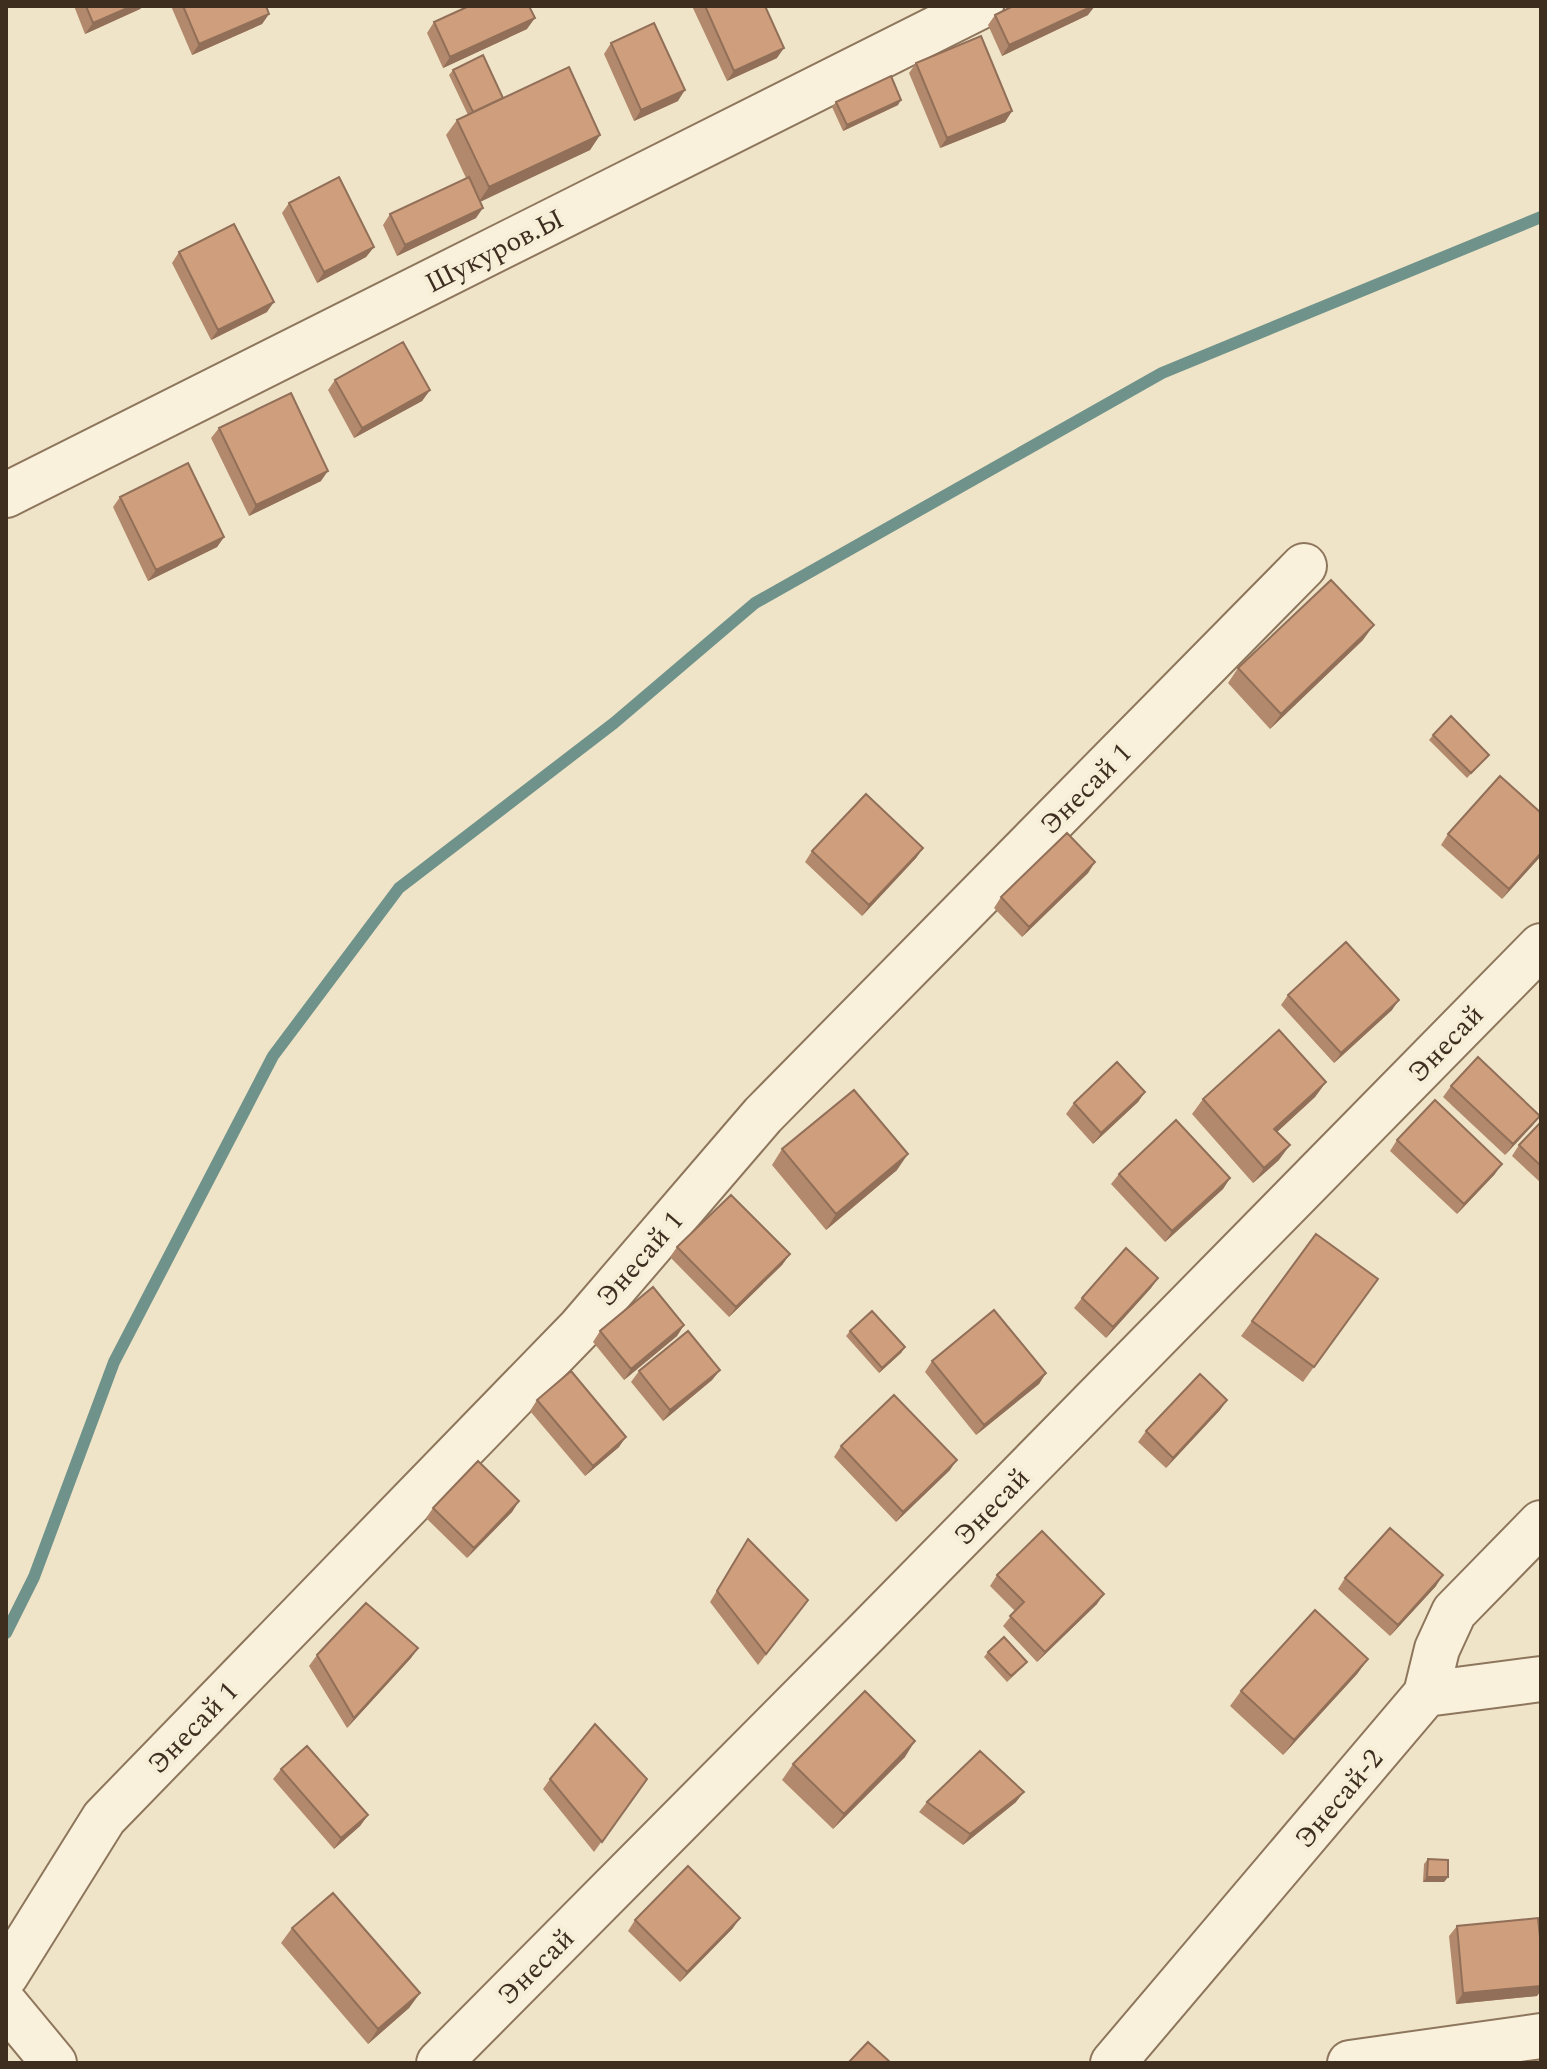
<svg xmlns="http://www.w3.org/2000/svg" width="1547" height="2069" viewBox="0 0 1547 2069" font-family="Spectral,serif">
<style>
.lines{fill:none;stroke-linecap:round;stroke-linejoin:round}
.stream{stroke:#6f938a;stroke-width:12}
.minor-casing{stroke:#8d765c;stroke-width:48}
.minor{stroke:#faf1dc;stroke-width:44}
.wall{fill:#b2896c}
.shaded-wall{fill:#916f58}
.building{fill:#cf9f7d;stroke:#916f58;stroke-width:2}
.labels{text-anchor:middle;stroke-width:8;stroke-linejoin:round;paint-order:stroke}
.street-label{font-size:28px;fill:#3d2e20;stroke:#f7eed8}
</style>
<rect width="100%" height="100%" fill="#f0e4c8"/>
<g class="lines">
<path class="stream" d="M6 1633 34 1577 114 1362 273 1056 399 888 614 723 755 603 1162 373 1541 217"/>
<defs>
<path id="minor" d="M6 495 981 6
M1426 1694 1541 1679
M6 1975 104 1818 580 1328 763 1115 1304 566
M6 2005 54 2063
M439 2063 868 1631 1541 946
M1113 2063 1426 1694 1437 1649 1454 1612 1541 1523
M1350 2063 1541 2036"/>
</defs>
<use href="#minor" class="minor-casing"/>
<use href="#minor" class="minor"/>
</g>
<path class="wall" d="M74 6H143L140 9 85 34Z
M171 6H267L266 7 269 14 262 24 192 55Z
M692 6H765L777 58 727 81Z
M995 15H1088L1002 56 988 25Z
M434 22 527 29 443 68 427 33Z
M611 43 678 101 634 121 604 54Z
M916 63 1012 111 1005 122 940 148 909 73Z
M453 70 503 98 600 135 590 150 480 201 476 218 397 256 383 225 390 214 466 178 446 135 457 120 468 115 449 75Z
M836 102 898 105 843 131 832 107Z
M289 203 374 247 366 257 317 283 282 213Z
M179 252 267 312 211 340 172 263Z
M335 380 430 390 422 401 354 438 328 390Z
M219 428 321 481 249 516 211 438Z
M120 497 224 537 217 547 148 581 113 507Z
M1363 640 1270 729 1228 683 1238 668Z
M1433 735 1489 755 1467 778 1429 740Z
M1541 813V856L1502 899 1441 845 1448 834Z
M923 848 916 858 862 916 805 862 812 851Z
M1095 862 1088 873 1022 937 994 908 1001 897Z
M1288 995 1392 1010 1334 1063 1281 1005Z
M1326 1082 1315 1097 1277 1132 1279 1160 1253 1183 1192 1114 1203 1099Z
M1451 1086 1540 1116 1532 1126 1505 1155 1443 1097Z
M1145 1092 1138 1102 1093 1144 1066 1114 1074 1103Z
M1541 1122V1183L1512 1156 1519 1145Z
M1397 1140 1495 1174 1457 1214 1390 1151Z
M782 1149 897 1170 826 1230 772 1165Z
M1119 1174 1230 1178 1223 1189 1165 1242 1111 1184Z
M1316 1234 1378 1279 1303 1382 1241 1336Z
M677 1247 790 1254 782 1265 729 1317 670 1257Z
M1158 1278 1151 1288 1106 1338 1074 1308 1082 1298Z
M684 1325 677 1336 624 1380 593 1342 600 1331Z
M850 1331 905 1347 901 1353 879 1373 846 1336Z
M932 1361 1046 1373 1039 1384 976 1435 925 1372Z
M720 1370 712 1380 663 1421 631 1382 639 1371Z
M537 1400 619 1447 585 1476 530 1411Z
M1227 1400 1220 1410 1166 1468 1138 1442 1146 1431Z
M841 1446 950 1470 896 1522 834 1457Z
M519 1501 512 1512 467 1558 426 1518 433 1508Z
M748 1539 800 1610 758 1665 710 1602Z
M997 1575 1097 1604 1037 1662 1003 1626 1015 1611 990 1586Z
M1345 1578 1436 1586 1390 1636 1338 1589Z
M418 1648 411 1658 347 1728 309 1666 317 1655Z
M988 1652 1027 1662 1023 1667 1007 1682 984 1657Z
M1368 1659 1357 1674 1283 1755 1230 1706 1241 1691Z
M905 1757 833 1829 782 1780 793 1764Z
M281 1769 368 1815 360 1826 334 1849 273 1779Z
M550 1779H647L594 1852 543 1789Z
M927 1802H1016L963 1845 919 1812Z
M1428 1859 1448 1877 1444 1882H1423L1424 1864Z
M635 1920 733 1928 680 1982 628 1931Z
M1457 1926 1537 1996 1456 2004 1449 1936Z
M292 1928 420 1993 409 2008 368 2044 281 1943Z"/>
<path class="shaded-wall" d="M132 6H143L140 9 85 34 93 23Z
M1093 6H1095L1088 15 1002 56 1009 45Z
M269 14 262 24 192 55 199 44Z
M535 18 527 29 443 68 450 57Z
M784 48 777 58 727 81 734 71Z
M685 90 678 101 634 121 641 110Z
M901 100 898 105 843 131 847 125Z
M1012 111 1005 122 940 148 947 138Z
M600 135 590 150 478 203 489 187Z
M483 208 476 218 397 256 405 245Z
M374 247 366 257 317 283 324 272Z
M274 302 267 312 211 340 218 330Z
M430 390 422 401 354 438 362 428Z
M328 471 321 481 249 516 256 505Z
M224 537 217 547 148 581 156 570Z
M1374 625 1363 640 1270 729 1281 714Z
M923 848 916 858 862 916 869 905Z
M1541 853V856L1502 899 1509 889Z
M1095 862 1088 873 1022 937 1029 927Z
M1399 1000 1392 1010 1334 1063 1341 1053Z
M1326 1082 1315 1097 1264 1144 1274 1129Z
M1145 1092 1138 1102 1093 1144 1101 1133Z
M1540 1116 1532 1126 1505 1155 1513 1144Z
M1290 1145 1279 1160 1253 1183 1264 1168Z
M908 1154 897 1170 826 1230 836 1214Z
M1502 1164 1495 1174 1457 1214 1464 1204Z
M1230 1178 1223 1189 1165 1242 1172 1231Z
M790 1254 782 1265 729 1317 736 1307Z
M1158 1278 1151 1288 1106 1338 1113 1327Z
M684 1325 677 1336 624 1380 631 1369Z
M905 1347 901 1353 879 1373 882 1368Z
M720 1370 712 1380 663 1421 670 1410Z
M1046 1373 1039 1384 976 1435 984 1425Z
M1227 1400 1220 1410 1166 1468 1173 1458Z
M626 1437 619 1447 585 1476 593 1466Z
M957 1460 950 1470 896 1522 903 1512Z
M519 1501 512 1512 467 1558 474 1548Z
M1443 1575 1436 1586 1390 1636 1398 1625Z
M1104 1594 1097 1604 1037 1662 1045 1652Z
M418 1648 411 1658 347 1728 354 1718Z
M1368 1659 1357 1674 1283 1755 1294 1740Z
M915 1741 905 1757 833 1829 844 1814Z
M1024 1792 1016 1802 963 1845 970 1834Z
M368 1815 360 1826 334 1849 341 1838Z
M1427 1877H1448L1444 1882H1423Z
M740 1918 733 1928 680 1982 687 1972Z
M1541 1986V1991L1537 1996 1456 2004 1463 1993Z
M420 1993 409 2008 368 2044 378 2029Z"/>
<path class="building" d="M86 6H132L93 23Z
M183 6H266L269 14 199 44Z
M469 6H529L535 18 450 57 434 22Z
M705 6H765L784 48 734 71Z
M1013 6H1093L1009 45 995 15Z
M654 23 685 90 641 110 611 43Z
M981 36 1012 111 947 138 916 63Z
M483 55 503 98 473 112 453 70Z
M569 67 600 135 489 187 457 120Z
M891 76 901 100 847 125 836 102Z
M339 177 374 247 324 272 289 203Z
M469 177 483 208 405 245 390 214Z
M234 224 274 302 218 330 179 252Z
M403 342 430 390 362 428 335 380Z
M291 393 328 471 256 505 219 428Z
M188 463 224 537 156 570 120 497Z
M1331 580 1374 625 1281 714 1238 668Z
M1451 716 1489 755 1471 773 1433 735Z
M1500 776 1541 813V853L1509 889 1448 834Z
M866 794 923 848 869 905 812 851Z
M1067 833 1095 862 1029 927 1001 897Z
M1346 942 1399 1000 1341 1053 1288 995Z
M1279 1030 1326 1082 1274 1129 1290 1145 1264 1168 1203 1099Z
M1478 1057 1540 1116 1513 1144 1451 1086Z
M1117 1062 1145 1092 1101 1133 1074 1103Z
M854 1090 908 1154 836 1214 782 1149Z
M1435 1100 1502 1164 1464 1204 1397 1140Z
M1176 1120 1230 1178 1172 1231 1119 1174Z
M1541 1122V1166L1519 1145Z
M731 1195 790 1254 736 1307 677 1247Z
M1316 1234 1378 1279 1314 1367 1252 1321Z
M1126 1248 1158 1278 1113 1327 1082 1298Z
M653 1287 684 1325 631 1369 600 1331Z
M994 1310 1046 1373 984 1425 932 1361Z
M872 1311 905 1347 882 1368 850 1331Z
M688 1331 720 1370 670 1410 639 1371Z
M571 1371 626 1437 593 1466 537 1400Z
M1200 1374 1227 1400 1173 1458 1146 1431Z
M894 1395 957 1460 903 1512 841 1446Z
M478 1461 519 1501 474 1548 433 1508Z
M1390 1528 1443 1575 1398 1625 1345 1578Z
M1042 1531 1104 1594 1045 1652 1010 1616 1024 1602 997 1575Z
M748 1539 808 1600 766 1654 717 1591Z
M366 1603 418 1648 354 1718 317 1655Z
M1315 1610 1368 1659 1294 1740 1241 1691Z
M1004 1637 1027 1662 1011 1676 988 1652Z
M865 1691 915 1741 844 1814 793 1764Z
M595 1724 647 1779 602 1842 550 1779Z
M307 1746 368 1815 341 1838 281 1769Z
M980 1751 1024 1792 970 1834 927 1802Z
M1428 1859 1448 1860V1877H1427Z
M688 1866 740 1918 687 1972 635 1920Z
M333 1893 420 1993 378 2029 292 1928Z
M1538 1918 1541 1947V1986L1463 1993 1457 1926Z
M868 2042 891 2063H848Z"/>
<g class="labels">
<g class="street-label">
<text transform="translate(494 250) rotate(-27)" y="10">Шукуров.Ы</text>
<text transform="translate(1085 788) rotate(-45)" y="10">Энесай 1</text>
<text transform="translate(1445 1043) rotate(-46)" y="10">Энесай</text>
<text transform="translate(639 1258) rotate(-49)" y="10">Энесай 1</text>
<text transform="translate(991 1506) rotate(-46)" y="10">Энесай</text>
<text transform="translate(192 1727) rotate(-46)" y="10">Энесай 1</text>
<text transform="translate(1338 1798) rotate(-50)" y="10">Энесай-2</text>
<text transform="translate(535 1966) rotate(-45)" y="10">Энесай</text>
</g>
</g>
<rect width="1547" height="2069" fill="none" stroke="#3d2e20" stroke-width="16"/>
</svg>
